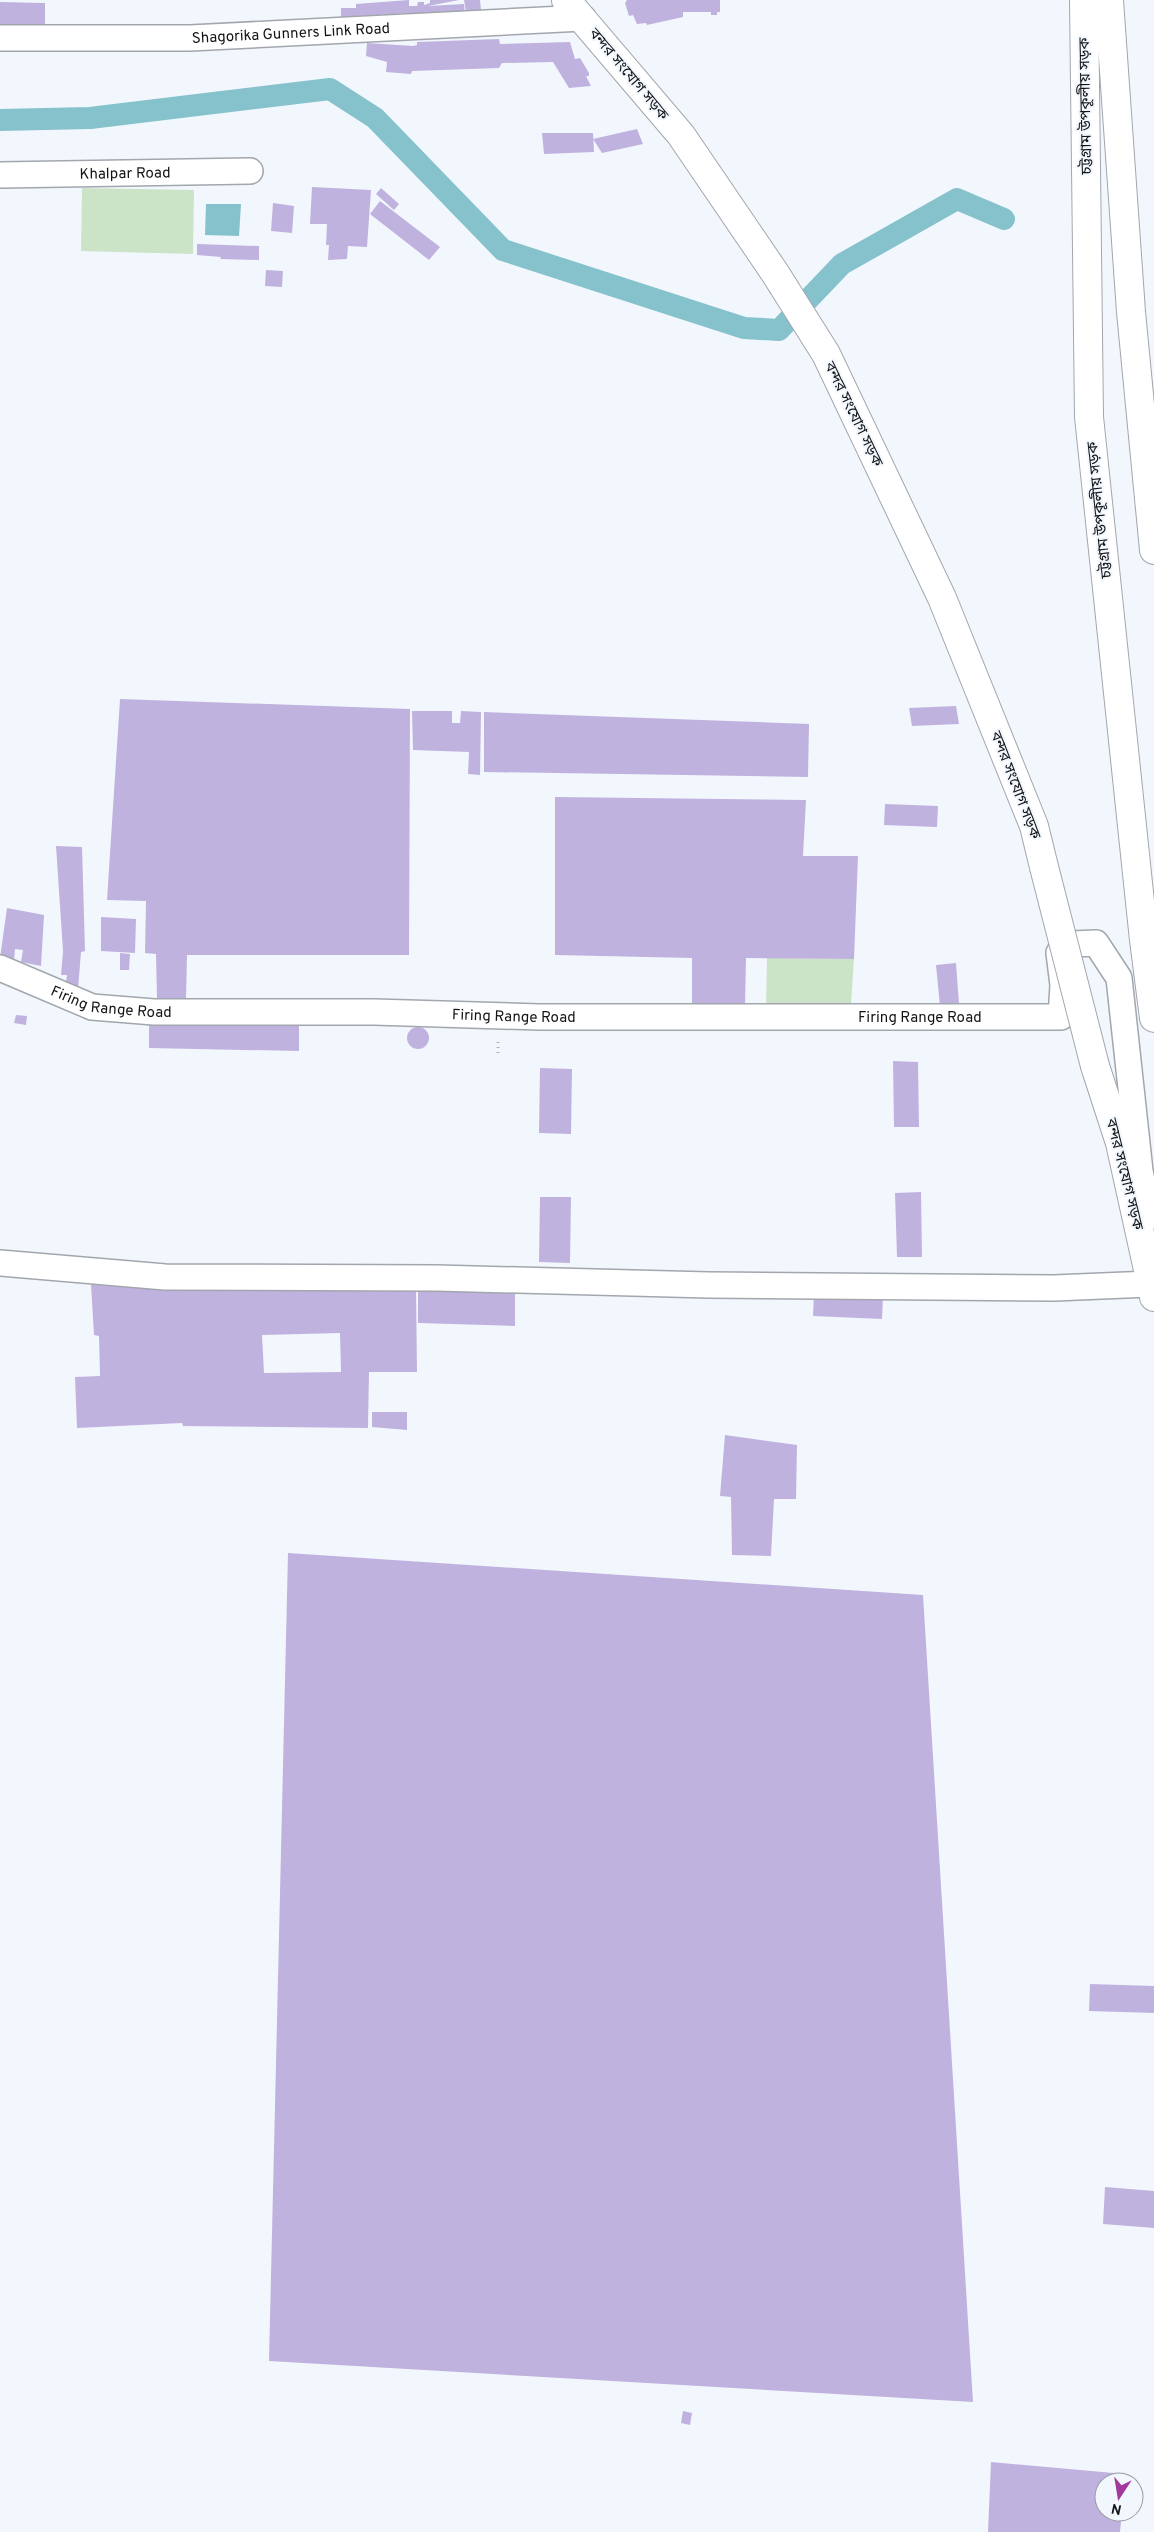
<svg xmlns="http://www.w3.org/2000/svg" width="1154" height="2532" viewBox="0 0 1154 2532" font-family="Overpass,'Noto Sans Bengali',sans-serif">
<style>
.green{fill:#cbe4c7}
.water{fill:#85c2cc}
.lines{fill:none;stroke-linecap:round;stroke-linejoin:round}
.canal{stroke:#85c2cc;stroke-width:22}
.building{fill:#c0b2de;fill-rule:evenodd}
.street-casing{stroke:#a2a6ad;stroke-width:28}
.primary-casing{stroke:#a2a6ad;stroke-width:30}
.highway-casing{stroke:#a2a6ad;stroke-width:30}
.path{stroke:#adb1b6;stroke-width:3;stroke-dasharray:1 4;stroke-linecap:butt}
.street{stroke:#fff;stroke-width:25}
.primary{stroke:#fff;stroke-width:28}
.highway{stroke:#fff;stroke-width:28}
.highway-bridge-casing{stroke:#a2a6ad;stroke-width:30;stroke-linecap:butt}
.highway-bridge{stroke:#fff;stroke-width:28}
.labels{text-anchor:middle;stroke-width:4;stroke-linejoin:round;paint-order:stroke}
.street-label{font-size:15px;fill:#121416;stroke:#f2f7fe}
</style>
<rect width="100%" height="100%" fill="#f2f7fe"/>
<path class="green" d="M82 188 194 190 193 254 81 251Z
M767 958 854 959 851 1005 766 1006Z"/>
<path class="water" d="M206 204H241L239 236 205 235Z"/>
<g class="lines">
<path class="canal" d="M0 120 90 118 330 89 375 118 503 250 744 328 779 330 842 264 957 199 1004 219"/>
</g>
<path class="building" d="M409 0V6H417L418 2H424V5L430 3V0H459L428 6 464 4 465 15 427 16V13H412L341 17V8H356V4Z
M464 0H480L481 10 466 12Z
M627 0H720V12H717V15H711V12H683V17L647 25 646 23 637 24 633 15 629 16 625 3Z
M0 2 45 3V26L0 25Z
M499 39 500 44 570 42 575 59 580 58 589 73V76H586L591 86 569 88 553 62 502 63 499 68 412 71 411 74 386 72 387 62 366 56 367 43 413 46 417 45V42Z
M637 129 643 144 602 153 593 139Z
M542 133H593L594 152 544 154Z
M312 187 371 190 367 247 348 246 347 259 328 260 329 245H326L327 224H310Z
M381 188 399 204 394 210 376 194Z
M380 201 440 247 429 260 370 214Z
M273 203 294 206 292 233 271 231Z
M197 244 259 246V260L220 259 221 257 197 255Z
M266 270 283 271 282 287 265 286Z
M120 699 410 709 409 955H187L186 999H157L156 954 145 953 146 901 107 900Z
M956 706 959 724 912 726 909 708Z
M412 711H452V723H460L461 711 481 712 480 775 468 774 469 752 413 750Z
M484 712 809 724 808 777 484 772Z
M555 797 806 800 803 856H858L854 959 746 958 745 1006H692V958L555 955Z
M885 804 938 806 937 827 884 825Z
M56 846 82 847 85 951 81 952 78 990 66 983 67 975H61L63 951Z
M7 908 44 915 41 966 21 962 23 950 15 949 14 960 0 958Z
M101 917 136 919 135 953 101 951Z
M120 953 130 954 129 970H120Z
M956 963 959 1004 940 1006 936 965Z
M16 1015 27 1016 26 1025 14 1023Z
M149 1024 299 1026V1051L149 1048Z
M407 1038a11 11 0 1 1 22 0a11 11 0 1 1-22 0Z
M893 1061 918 1062 919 1127H894Z
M540 1068 572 1069 571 1134 539 1133Z
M921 1192 922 1257H897L895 1193Z
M540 1197H571L570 1263 539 1262Z
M91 1285 379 1287 416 1290 417 1372H369L368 1428 183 1426 182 1423 77 1428 75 1377 100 1376 99 1336 94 1335ZM340 1333 341 1372 264 1373 262 1335Z
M418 1290 515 1293V1326L418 1323Z
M814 1293 883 1297 882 1319 813 1316Z
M372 1412H407V1430L372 1427Z
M725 1435 797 1445 796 1499H774L771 1556 732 1555 731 1497 720 1496Z
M288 1553 923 1595 973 2402 269 2361Z
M1090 1984 1154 1986V2013L1089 2011Z
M1105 2187 1154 2191V2228L1103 2224Z
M683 2411 692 2413 690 2425 681 2423Z
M991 2462 1125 2474V2482H1104V2512H1122L1120 2532H988Z"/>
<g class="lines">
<defs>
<g id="street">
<path id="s1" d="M0 38H190L583 18"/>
<path id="s2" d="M0 175 250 171"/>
<path id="s3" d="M0 968 92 1007 154 1012H374L539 1017H1061L1063 985 1059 953 1072 944 1096 943 1119 978 1140 1171 1149 1216H1154"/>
<path d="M0 1263 165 1277 437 1278 709 1285 1054 1288 1150 1284"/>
</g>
<path id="primary" d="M1084 0 1089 417 1144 940 1154 1018
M1109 0 1131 312 1154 550"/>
<path id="highway" d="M566 0 681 135 775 273 826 354 942 598 1034 826 1044 867
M1095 1066 1120 1143 1154 1297"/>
</defs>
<use href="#street" class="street-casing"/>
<use href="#primary" class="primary-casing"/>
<use href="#highway" class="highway-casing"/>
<path class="path" d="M498 1053V1039"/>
<use href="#street" class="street"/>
<use href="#primary" class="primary"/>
<use href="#highway" class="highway"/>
<defs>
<path id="highway-bridge" d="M1044 867 1095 1066"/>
</defs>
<use href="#highway-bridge" class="highway-bridge-casing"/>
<use href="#highway-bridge" class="highway-bridge"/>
</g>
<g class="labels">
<g class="street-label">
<text dy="5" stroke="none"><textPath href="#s1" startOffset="291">Shagorika Gunners Link Road</textPath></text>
<text transform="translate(629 74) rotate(50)" y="5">বন্দর সংযোগ সড়ক</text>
<text transform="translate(1085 106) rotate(-91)" y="5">চট্টগ্রাম উপকূলীয় সড়ক</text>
<text dy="5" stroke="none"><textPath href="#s2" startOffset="125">Khalpar Road</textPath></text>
<text transform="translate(854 414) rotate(64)" y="5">বন্দর সংযোগ সড়ক</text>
<text transform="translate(1099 510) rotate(-96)" y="5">চট্টগ্রাম উপকূলীয় সড়ক</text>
<text transform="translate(1016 785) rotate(69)" y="5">বন্দর সংযোগ সড়ক</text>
<text dy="5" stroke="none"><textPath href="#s3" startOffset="118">Firing Range Road</textPath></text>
<text dy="5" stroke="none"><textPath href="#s3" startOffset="522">Firing Range Road</textPath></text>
<text dy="5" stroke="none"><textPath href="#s3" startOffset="928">Firing Range Road</textPath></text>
<text transform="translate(1125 1174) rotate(76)" y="5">বন্দর সংযোগ সড়ক</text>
</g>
</g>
<g transform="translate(1119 2497) rotate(192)"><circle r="24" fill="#f2f7fe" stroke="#989ca1"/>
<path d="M0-4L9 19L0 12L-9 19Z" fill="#a1399c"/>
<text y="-8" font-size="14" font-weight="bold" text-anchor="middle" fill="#121416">N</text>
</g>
</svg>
